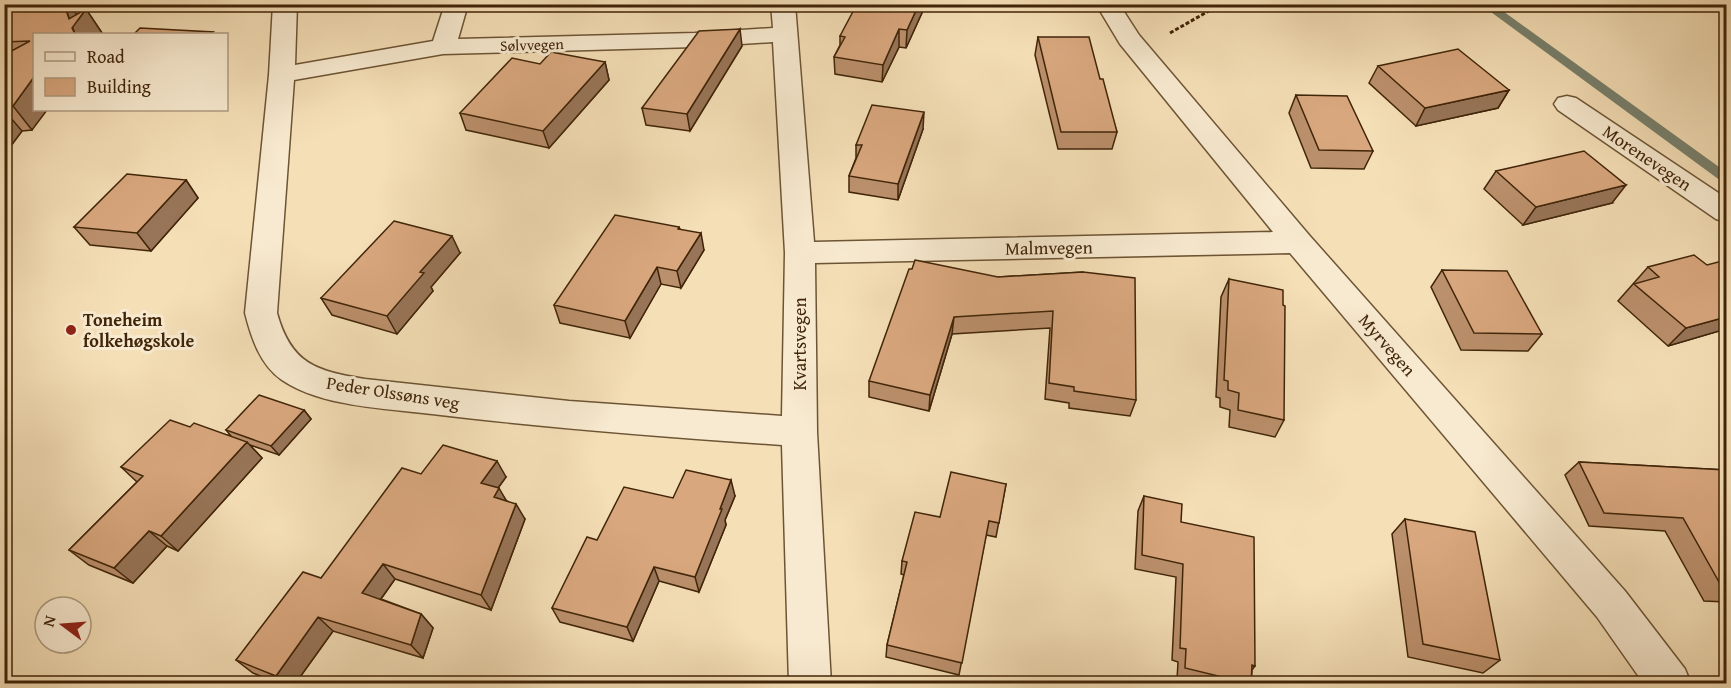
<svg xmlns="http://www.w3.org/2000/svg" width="1731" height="688" viewBox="0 0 1731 688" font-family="'Gentium Book Plus',serif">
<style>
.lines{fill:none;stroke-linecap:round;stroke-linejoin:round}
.stream{fill:#77806d;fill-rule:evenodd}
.minor-casing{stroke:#6d5434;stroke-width:3}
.path{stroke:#402509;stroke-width:3;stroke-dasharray:4 2;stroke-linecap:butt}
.minor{fill:#f8ead0;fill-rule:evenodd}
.wall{fill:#bb906c;stroke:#402509;stroke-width:1.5}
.shaded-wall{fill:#987558;stroke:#402509;stroke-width:1.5}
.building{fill:#d9a77e;stroke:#402509;stroke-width:1.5}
.poi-dot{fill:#8f2418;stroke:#f8ead0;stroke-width:2}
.labels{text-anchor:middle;stroke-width:6;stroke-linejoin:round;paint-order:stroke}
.far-street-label{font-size:15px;fill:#402509;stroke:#f8ead0}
.street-label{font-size:18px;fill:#402509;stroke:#f8ead0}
.poi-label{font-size:18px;font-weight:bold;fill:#402509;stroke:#f8ead0;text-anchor:start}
</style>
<rect width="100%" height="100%" fill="#f5dfb7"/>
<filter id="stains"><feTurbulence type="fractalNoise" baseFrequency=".00333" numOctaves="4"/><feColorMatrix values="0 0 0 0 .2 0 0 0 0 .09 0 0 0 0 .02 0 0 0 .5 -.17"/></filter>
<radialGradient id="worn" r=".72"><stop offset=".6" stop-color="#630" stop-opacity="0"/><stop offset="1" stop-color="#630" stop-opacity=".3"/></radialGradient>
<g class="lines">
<path class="stream" d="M1480 4H1493L1726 172V182L1721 181Z"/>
<defs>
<path id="minor" d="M273 4H297L295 65 433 41 445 4H468L458 39 695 33 773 28 771 4H795L814 242 1273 232 1120 44 1096 4H1119L1139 35 1309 235 1625 591 1685 669 1691 684H1644L1597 617 1290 253 815 263 817 432 831 684H789L782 445C665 437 548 428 432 414 384 408 322 407 282 380 260 365 251 337 245 313L269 75ZM773 42 785 253 782 416 569 401 365 379C316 371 291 364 277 313L294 80 443 54 695 47Z
M1567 96 1576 98 1726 198V222L1716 219 1558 110 1554 104 1558 98Z"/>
</defs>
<use href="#minor" class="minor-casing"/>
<path class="path" d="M1170 33 1221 4"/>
<use href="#minor" class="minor"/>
</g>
<path class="wall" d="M4 4 76 15 86 9 102 33 101 34H34L32 130 22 131 4 155Z
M926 4 906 48 899 47 882 82 835 74 834 57 840 45V36Z
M1038 37 1100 79 1117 132 1112 149H1058L1035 55Z
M742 46 690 131 646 125 642 108Z
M605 62 609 80 549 148 466 130 460 113 540 64Z
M1378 66 1509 90 1498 108 1416 126 1369 83Z
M1296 95 1373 151 1364 169 1311 168 1289 113Z
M923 129 898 200 849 192V176L856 158V145Z
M1496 171 1612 203 1523 225 1484 189Z
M186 180 198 198 151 251 90 245 74 227Z
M679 227 680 229 704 250 681 288 661 284 630 338 560 323 554 305Z
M460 253 431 287 433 291 397 334 332 315 321 298Z
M1648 267 1726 329 1668 346 1618 301Z
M1442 270 1542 334 1528 351 1461 350 1431 287Z
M1083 272 1136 400 1130 416 1069 408V403L1045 399 1050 328 952 334 929 411 869 397V381L998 277Z
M1229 279 1284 420 1275 437 1229 427 1230 410 1220 407V398L1216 397 1221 297Z
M304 410 311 419 279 455 250 445 262 458 178 551 167 546 133 583 89 565 69 550 137 482 121 467 190 427 231 436 226 430Z
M1579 462 1726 470V602L1704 601 1665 531 1589 526 1565 475Z
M421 474 506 477 498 488 506 500 525 519 491 610 395 579 381 599 421 614 433 628 423 658 333 631 295 684H279L253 673 236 660 321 578Z
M1006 484 996 537 986 535 959 675 886 657 887 645 904 575 901 574 902 561 940 517Z
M735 496 725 520 726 525 699 592 659 581 633 641 560 622 552 608 597 540 673 498Z
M1144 496 1181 522 1255 666 1252 670 1251 684H1192L1177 680 1178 662 1172 660 1176 577 1135 569 1138 511Z
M1405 519 1500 660 1483 673 1408 657 1392 534Z"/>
<path class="shaded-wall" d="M64 4H73L78 20 86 9 102 33 101 34H75Z
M919 4H926L906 48 907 30Z
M740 29 742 46 690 131 687 114Z
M899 29V47L882 82 883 65Z
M605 62 609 80 549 148 543 131Z
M34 77V110H47L32 130 13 106Z
M1509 90 1498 108 1416 126 1425 108Z
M4 110 22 131 4 155Z
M924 112 923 129 898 200V184Z
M186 180 198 198 151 251 137 233Z
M1626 185 1612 203 1523 225 1536 207Z
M701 233 704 250 681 288 677 271Z
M452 236 460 253 431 287 433 291 397 334 387 316 420 272Z
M657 267 661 284 630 338 625 321Z
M954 317 952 334 929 411 930 395Z
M1726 317V329L1668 346 1686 328Z
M304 410 311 419 279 455 271 446Z
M247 442 262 458 178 551 161 536Z
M497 461 506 477 490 499 481 483Z
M731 480 735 496 725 520 726 525 699 592 695 577 720 509Z
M499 488 508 504 494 497Z
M516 504 525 519 491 610 481 595Z
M149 531 167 546 133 583 114 568Z
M383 564 395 579 375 607 362 593Z
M654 567 659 581 633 641 627 627Z
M421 614 433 628 423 658 411 645Z
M318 617 333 631 295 684H286L276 676Z"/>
<path class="building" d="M4 4H64L69 19 86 9 72 28 75 34H34V77L13 106 4 107V55L30 41 4 42Z
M857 4H919L907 30 899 29 883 65 834 57 845 37 840 36Z
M140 28 213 32 210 34H134Z
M740 29 687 114 642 108 699 31Z
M1038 37H1089L1100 79H1103L1117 132H1061Z
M1458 49 1509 90 1425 108 1378 66Z
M551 52 605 62 543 131 460 113 512 58 540 64Z
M1296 95 1347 96 1373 151 1319 150Z
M872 105 924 112 898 184 849 176 862 145H856Z
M1584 151 1626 185 1536 207 1496 171Z
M127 174 186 180 137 233 74 227Z
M615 215 679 227 678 229 701 233 677 271 657 267 625 321 554 305Z
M394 221 452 236 420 272 424 273 387 316 321 298Z
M1694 255 1707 265 1726 260V317L1686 328 1634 284 1659 277 1648 267Z
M915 260 998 277 1083 272 1135 278 1136 400 1074 391V387L1049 383 1053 311 954 317 930 395 869 381 909 269H912Z
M1442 270 1507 271 1542 334 1474 333Z
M1229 279 1283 290V305L1285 306 1284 420 1238 410 1239 393 1228 390V381L1224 380Z
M259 395 304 410 271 446 226 430Z
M170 420 190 427 194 423 247 442 161 536 149 531 114 568 69 550 143 476 121 467Z
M443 445 497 461 481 483 499 488 494 497 516 504 481 595 383 564 362 593 421 614 411 645 318 617 276 676 236 660 303 572 321 578 402 468 421 474Z
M1579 462 1726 470V589H1723L1683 518 1604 513Z
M686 470 731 480 720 509H722L695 577 654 567 627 627 552 608 587 537 597 540 624 487 673 498Z
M951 472 1006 484 999 523 989 521 962 663 887 645 907 562 902 561 915 512 940 517Z
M1144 496 1182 504 1181 522 1254 537 1255 666 1252 665 1251 684 1185 668 1186 649 1180 648 1183 564 1142 555Z
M1405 519 1475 532 1500 660 1423 644Z"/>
<circle class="poi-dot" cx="71" cy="330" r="6"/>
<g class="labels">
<g class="far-street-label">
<text transform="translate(532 45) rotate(-2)" y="5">Sølvvegen</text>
</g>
<g class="street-label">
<text transform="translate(1647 158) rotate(34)" y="6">Morenevegen</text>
<text transform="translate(1049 248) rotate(-1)" y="6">Malmvegen</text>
<text transform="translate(800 344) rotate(-90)" y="6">Kvartsvegen</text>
<text transform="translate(1387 345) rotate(49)" y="6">Myrvegen</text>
<text transform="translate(393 393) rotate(9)" y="6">Peder Olssøns veg</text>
</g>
<g class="poi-label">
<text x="83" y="326">Toneheim<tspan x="83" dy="21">folkehøgskole</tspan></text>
</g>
</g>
<rect width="1731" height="688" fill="none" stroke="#f5dfb7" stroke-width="24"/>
<rect x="6" y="6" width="1719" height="676" fill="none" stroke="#402509" stroke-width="3"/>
<rect x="12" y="12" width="1707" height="664" fill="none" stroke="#402509" stroke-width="1.5"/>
<rect x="33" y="33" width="195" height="78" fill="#f8ead0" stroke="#ae9b80" stroke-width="1.5"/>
<rect x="45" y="52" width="30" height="9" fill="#f8ead0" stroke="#ae9b80" stroke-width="1.5"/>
<text x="87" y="63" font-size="18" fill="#402509">Road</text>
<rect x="45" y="78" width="30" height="18" fill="#d9a77e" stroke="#ae9b80" stroke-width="1.5"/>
<text x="87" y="93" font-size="18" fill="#402509">Building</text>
<g transform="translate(63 625) rotate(286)"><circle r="28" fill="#f8ead0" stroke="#ae9b80" stroke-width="1.5"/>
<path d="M0-4.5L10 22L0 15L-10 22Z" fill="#8f2418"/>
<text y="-9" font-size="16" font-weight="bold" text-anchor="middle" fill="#402509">N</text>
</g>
<rect width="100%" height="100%" filter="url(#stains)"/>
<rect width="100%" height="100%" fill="url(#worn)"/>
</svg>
